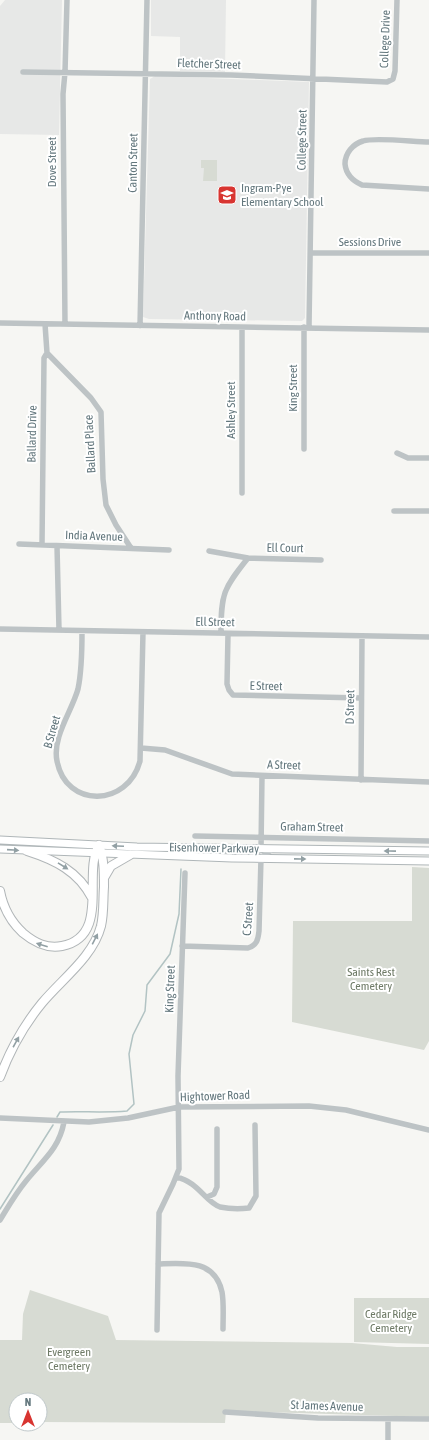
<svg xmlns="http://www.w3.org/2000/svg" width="429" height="1440" viewBox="0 0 429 1440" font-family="'Asap Condensed',sans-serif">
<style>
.built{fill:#e7e8e7}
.green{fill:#d7dbd3}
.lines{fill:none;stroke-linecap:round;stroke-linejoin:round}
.stream{stroke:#b2c3c3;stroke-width:1.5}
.major-casing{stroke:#afb6b8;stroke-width:9}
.highway-casing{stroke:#b1b6b8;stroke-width:10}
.minor{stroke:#bdc3c5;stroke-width:5.5}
.major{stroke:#fff;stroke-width:7}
.highway{stroke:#fff;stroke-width:8}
.oneway{fill:#92a0a4}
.labels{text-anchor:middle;stroke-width:4;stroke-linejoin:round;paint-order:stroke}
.street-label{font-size:12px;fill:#63777d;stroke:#fff}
.poi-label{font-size:12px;fill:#63777d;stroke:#fff;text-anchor:start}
.park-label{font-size:12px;fill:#6e7a66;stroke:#fff}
</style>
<rect width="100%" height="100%" fill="#f6f6f3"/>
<path class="built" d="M5 0H62L59 135 0 134V6Z
M151 0H226L225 72 180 71V37L151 36Z
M155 76 309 82 305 318 302 321 149 319 143 317 150 79Z"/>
<path class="green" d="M201 160H217V181H203L204 168H201Z
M412 867 429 868V1041L424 1050 292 1022 293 921H412Z
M30 1290 108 1316 116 1340 352 1343 397 1347H429V1417L226 1411 225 1423 40 1422V1400H16V1423H0V1340H22L23 1314Z
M354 1298H429V1344L354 1342Z"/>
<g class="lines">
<path class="stream" d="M57 1117 60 1112C82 1111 104 1113 127 1111L134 1104 129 1054 133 1035 145 1011 147 985 170 954 179 914 181 869
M0 1209 53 1125"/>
<defs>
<path id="major" d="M0 840 137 847 429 851
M0 849 232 858 429 861"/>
<path id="highway" d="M27 851C55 860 78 871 92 898
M104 878 111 866 130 855
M0 891C3 907 11 922 23 933 35 943 47 949 62 946 111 936 82 873 99 845
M0 1077C10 1050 24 1025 42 1003 62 979 93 957 101 926 104 913 103 900 104 887 104 872 104 858 99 845"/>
</defs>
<use href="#major" class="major-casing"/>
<use href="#highway" class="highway-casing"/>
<path class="minor" d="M23 72 231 75 387 82 393 79 395 71 397 0
M429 142C415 142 375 137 363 141 353 144 345 153 345 164 346 174 353 181 362 185L429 189
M311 253H429
M0 323 429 330
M65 324 63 94 65 72 67 0
M140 326 147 0
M304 327V449
M309 327 314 0
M47 353 91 398 101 412 103 479 106 505 116 525 131 548
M397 453 408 458H429
M242 493V328
M394 511H429
M19 544 169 550
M42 545 44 358 47 353 45 324
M57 546 59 630
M209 551 248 558
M0 629 429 637
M82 631C82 650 82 670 78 689 72 711 52 737 57 761 66 809 128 807 140 761L143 632
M221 633C221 594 223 589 248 558L321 560
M228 634 227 684 229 690 233 695 361 698
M141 748 165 750 232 774 429 782
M361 780 362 636
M195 836 429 841
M250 858 261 849 262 776
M182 946 248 948C257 945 258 940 259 931L261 858 272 849
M0 1118 89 1122 128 1118 179 1107 309 1106 346 1110 429 1130
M176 1177C199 1182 205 1202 220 1207 230 1209 240 1209 249 1208L256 1196 255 1125
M207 1197 214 1194 217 1187V1129
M0 1220C8 1207 16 1193 26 1181 43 1160 59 1149 64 1122
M158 1264C184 1263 215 1259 222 1292 224 1303 223 1317 223 1329
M157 1330 159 1213 173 1184 179 1169 178 1076 185 873
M225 1412 318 1418 429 1419
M388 1440V1419"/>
<use href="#major" class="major"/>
<use href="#highway" class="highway"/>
</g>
<defs><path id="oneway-solid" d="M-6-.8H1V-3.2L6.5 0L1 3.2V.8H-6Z"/></defs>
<g class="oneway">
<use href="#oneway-solid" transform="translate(118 846) rotate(-177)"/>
<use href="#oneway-solid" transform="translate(13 850) rotate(4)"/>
<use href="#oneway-solid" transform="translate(390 851) rotate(-179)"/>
<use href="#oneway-solid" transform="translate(300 859) rotate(1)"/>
<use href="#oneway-solid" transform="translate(63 866) rotate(32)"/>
<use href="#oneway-solid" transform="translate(95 939) rotate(-63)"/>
<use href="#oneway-solid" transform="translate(42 945) rotate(-162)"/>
<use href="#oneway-solid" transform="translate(16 1042) rotate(-61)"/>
</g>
<defs>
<symbol id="school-square" viewBox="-11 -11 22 22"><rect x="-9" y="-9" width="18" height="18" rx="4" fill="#d83531" stroke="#fff"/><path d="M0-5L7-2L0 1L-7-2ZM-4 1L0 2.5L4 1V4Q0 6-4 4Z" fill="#fff"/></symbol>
</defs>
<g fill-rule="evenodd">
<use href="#school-square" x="216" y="184" width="22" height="22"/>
</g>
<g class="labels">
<g class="street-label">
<text transform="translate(385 39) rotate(-88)" y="4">College Drive</text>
<text transform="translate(209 64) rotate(2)" y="4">Fletcher Street</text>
<text transform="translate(302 140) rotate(-89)" y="4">College Street</text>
<text transform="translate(52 162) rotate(-90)" y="4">Dove Street</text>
<text transform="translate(133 163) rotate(-89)" y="4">Canton Street</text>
<text x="370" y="246">Sessions Drive</text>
<text transform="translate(215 316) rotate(1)" y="4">Anthony Road</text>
<text transform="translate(293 388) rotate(-90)" y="4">King Street</text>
<text transform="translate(231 410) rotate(-90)" y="4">Ashley Street</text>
<text transform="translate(32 434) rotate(-89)" y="4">Ballard Drive</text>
<text transform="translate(90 444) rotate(-93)" y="4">Ballard Place</text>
<text transform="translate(94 536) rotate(2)" y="4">India Avenue</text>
<text transform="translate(285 548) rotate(1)" y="4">Ell Court</text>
<text transform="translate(215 622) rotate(1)" y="4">Ell Street</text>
<text transform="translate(266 686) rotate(1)" y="4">E Street</text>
<text transform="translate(350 707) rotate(-89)" y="4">D Street</text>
<text transform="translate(52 732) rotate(-74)" y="4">B Street</text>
<text transform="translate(284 765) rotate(2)" y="4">A Street</text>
<text transform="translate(312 827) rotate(1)" y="4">Graham Street</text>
<text transform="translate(214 848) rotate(1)" y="4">Eisenhower Parkway</text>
<text transform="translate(248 919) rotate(-86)" y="4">C Street</text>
<text transform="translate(170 989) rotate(-88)" y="4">King Street</text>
<text transform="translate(215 1096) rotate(-2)" y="4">Hightower Road</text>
<text transform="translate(327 1406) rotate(2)" y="4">St James Avenue</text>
</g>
<g class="poi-label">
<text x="241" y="192">Ingram-Pye<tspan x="241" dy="14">Elementary School</tspan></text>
</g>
<g class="park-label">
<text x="371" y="976">Saints Rest<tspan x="371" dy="14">Cemetery</tspan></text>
<text x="391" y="1318">Cedar Ridge<tspan x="391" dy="14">Cemetery</tspan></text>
<text x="69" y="1356">Evergreen<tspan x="69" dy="14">Cemetery</tspan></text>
</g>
</g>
<g transform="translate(28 1412)"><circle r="19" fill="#ffffff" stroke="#c1c9cb"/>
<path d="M0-3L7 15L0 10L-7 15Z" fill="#d83531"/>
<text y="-6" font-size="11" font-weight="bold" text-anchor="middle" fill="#63777d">N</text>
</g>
</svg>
